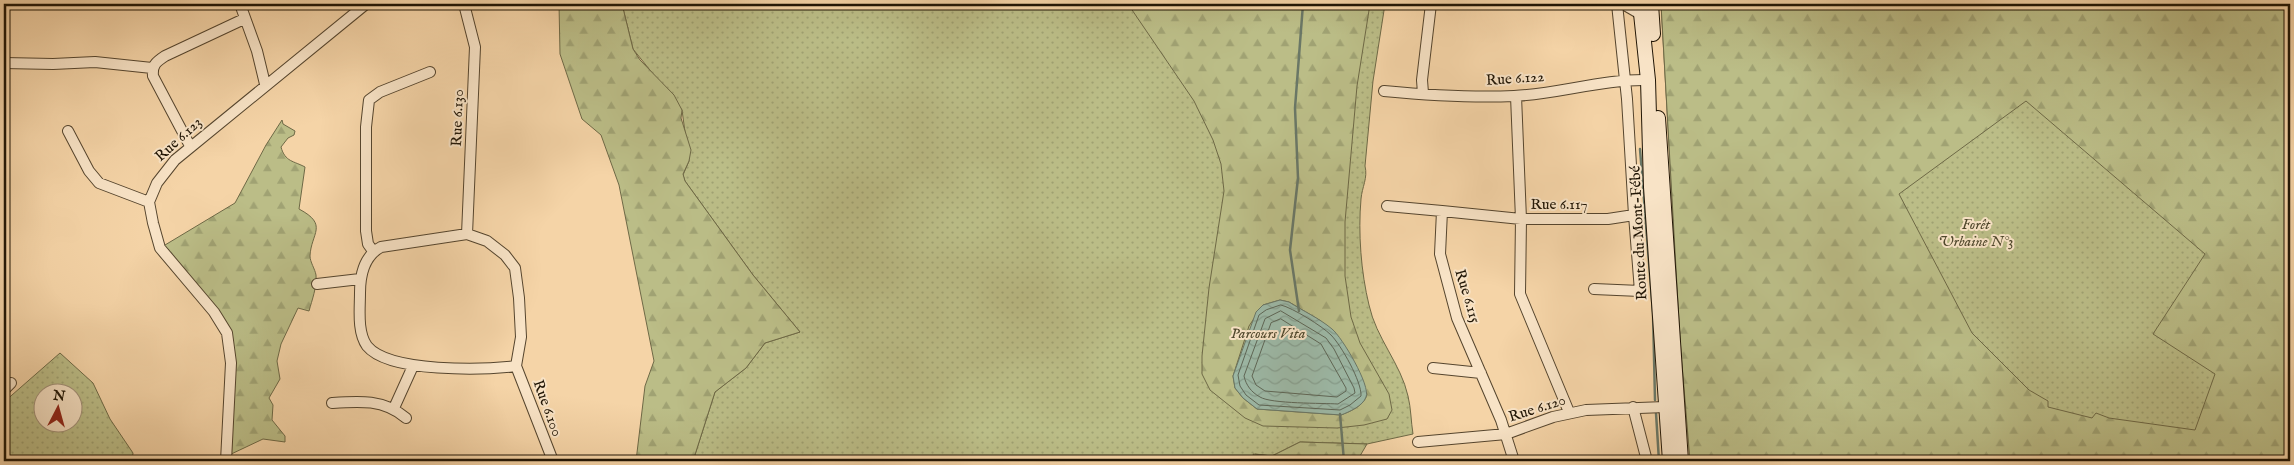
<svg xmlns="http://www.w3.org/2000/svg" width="2294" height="465" viewBox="0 0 2294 465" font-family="'IM FELL English',serif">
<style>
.grass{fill:url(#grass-dots);stroke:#6e6946;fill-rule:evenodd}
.forest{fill:url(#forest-firs);stroke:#6e6946;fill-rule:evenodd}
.water{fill:url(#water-waves);stroke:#6a7766}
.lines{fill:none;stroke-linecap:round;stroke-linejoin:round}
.shore{stroke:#5e6656;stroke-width:1}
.stream{stroke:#6a7766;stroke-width:2.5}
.street-casing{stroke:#55452e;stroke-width:12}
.secondary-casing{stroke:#201505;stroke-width:16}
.street{stroke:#f8e3c6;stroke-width:10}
.secondary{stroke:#f8e3c6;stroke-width:14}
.labels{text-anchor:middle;stroke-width:4;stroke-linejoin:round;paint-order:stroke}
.street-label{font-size:15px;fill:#201505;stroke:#f8e3c6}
.park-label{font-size:15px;font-style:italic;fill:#4e472c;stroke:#f8e3c6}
</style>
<defs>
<pattern id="grass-dots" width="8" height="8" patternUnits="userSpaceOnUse" patternTransform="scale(1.25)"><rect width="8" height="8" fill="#bbbd87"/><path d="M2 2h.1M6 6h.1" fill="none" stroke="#a0a273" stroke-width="1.8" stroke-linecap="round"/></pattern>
<pattern id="forest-firs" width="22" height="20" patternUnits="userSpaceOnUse" patternTransform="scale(1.25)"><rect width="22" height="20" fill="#bbbd87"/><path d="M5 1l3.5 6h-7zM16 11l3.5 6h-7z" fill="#a0a273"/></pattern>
<pattern id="water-waves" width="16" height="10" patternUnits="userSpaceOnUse" patternTransform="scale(1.25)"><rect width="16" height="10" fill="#9cb8a6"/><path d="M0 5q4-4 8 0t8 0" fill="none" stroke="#869d8d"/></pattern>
</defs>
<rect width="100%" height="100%" fill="#f5d4a7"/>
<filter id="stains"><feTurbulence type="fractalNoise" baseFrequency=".004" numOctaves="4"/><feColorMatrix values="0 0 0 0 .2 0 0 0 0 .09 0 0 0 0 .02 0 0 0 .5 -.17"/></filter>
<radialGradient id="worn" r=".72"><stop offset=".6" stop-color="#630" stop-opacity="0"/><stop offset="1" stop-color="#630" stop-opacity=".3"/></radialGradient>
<path class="grass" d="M622 4H1385L1373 81 1365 166C1368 178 1362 187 1361 199 1358 233 1361 272 1369 305 1376 338 1401 364 1408 396 1411 408 1411 422 1413 434L1367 444 1300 442 1272 456 1255 454 1256 461H693L715 392 746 368 765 343 800 332 753 275 685 181 683 175 689 161 682 110 633 49Z
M1661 4H2290V461H1690L1680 339Z
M60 353 93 383 110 419 133 453 132 461H4V402ZM42 392H72V422H42Z"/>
<path class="forest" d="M559 4H622L633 49 640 60 674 95 682 110 681 118 691 150 689 161 683 174 685 181 753 275 800 332 765 343 746 368 715 392 693 461H636L645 386 654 361 619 185 601 135 582 119 560 54Z
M1128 4H1370L1357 86 1345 222V276L1351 317 1360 343 1389 394 1392 410 1387 419 1364 425 1337 428 1263 426 1245 418 1210 390 1202 374V356L1209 288 1224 191 1221 164 1213 140 1194 101ZM1280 300 1289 302 1321 321 1367 394C1365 405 1351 411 1341 415L1257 409 1243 398 1235 388 1233 376 1249 326 1263 305Z
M1661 4H2290V461H1690L1680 339ZM2026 101 2205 254 2153 334 2215 374 2195 430 2109 418 2096 413 2092 418 2048 407V401L2029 390 1972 333 1899 194Z
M282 120 283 124 295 131 294 135 288 138 281 147C285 162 294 161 305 167L299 209C329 225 311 233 310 256 310 262 315 269 316 275 317 287 312 300 309 311L298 308 281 344 277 361 280 379 269 398 273 405 272 420 285 436V442L263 439 227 456V333L160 248 235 203 266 145Z
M1300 442 1367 444 1357 461H1256L1253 454 1272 456Z"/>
<path class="water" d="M1280 300 1289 302C1303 311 1319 318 1332 329 1342 337 1371 386 1366 397 1363 406 1349 412 1341 415L1257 409 1243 398 1235 388 1233 376 1256 312 1263 305Z"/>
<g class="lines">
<path class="shore" d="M1281 305C1293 308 1322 326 1331 335 1341 345 1362 382 1361 396L1350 405 1340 410 1259 405 1246 395 1240 386 1238 375 1259 315 1266 310Z
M1281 311 1326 338 1334 349 1354 388 1355 393 1338 404C1323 403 1271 404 1260 397 1251 392 1246 385 1244 376L1265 319Z
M1281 319 1321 344 1346 388V391L1337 397 1265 391 1256 385 1252 376 1271 323Z"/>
<path class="stream" d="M1640 149 1653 313 1655 400
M1299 311 1290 250 1298 178 1295 108 1303 4
M1656 413 1659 461
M1340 414 1344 461"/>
<defs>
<path id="street" d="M240 4 257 51 265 84
M464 4 475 47 467 234
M1623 4 1642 15
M4 63 53 64 95 62 152 68
M1384 91C1426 95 1471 98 1514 96 1559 94 1602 79 1648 80
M1423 93 1422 80 1431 4
M68 131 89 171 99 183 149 202
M190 146 153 76C152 65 156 62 165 56L244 19
M1387 206 1442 211
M373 251 368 244 366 231V127L369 100 380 92 430 72
M317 284 360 279
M1594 289 1640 291 1634 215
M516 366C484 370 389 373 367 346 357 332 360 309 360 293 360 275 364 256 381 247L467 234 487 241 505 255 515 268 519 298 521 337 516 366 553 461
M1433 368 1481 373
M4 390 11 383
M332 403C359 401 384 399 406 418
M1633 407 1647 461
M394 408 413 366
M1569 412 1520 294 1521 219H1608L1634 215 1627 99 1617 4
M1418 442 1506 434 1553 417 1586 410 1665 407
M226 461 231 363 227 333 214 312 160 248 153 223 149 202 157 183 175 160 366 4
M1514 461 1501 420 1457 318 1440 254 1442 211 1521 219 1516 96"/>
<path id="secondary" d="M1640 4 1648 80 1651 187 1670 461
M1651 4 1653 34
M1658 118 1681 461"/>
</defs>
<use href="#street" class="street-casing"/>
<use href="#secondary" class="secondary-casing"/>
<use href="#street" class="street"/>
<use href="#secondary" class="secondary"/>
</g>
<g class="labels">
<g class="street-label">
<text transform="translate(1515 78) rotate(-4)" y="5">Rue 6.122</text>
<text transform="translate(457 118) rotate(-88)" y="5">Rue 6.130</text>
<text transform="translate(178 139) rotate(-43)" y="5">Rue 6.123</text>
<text x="1559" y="209">Rue 6.117</text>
<text transform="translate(1638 233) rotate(-93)" y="5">Route du Mont-Fébé</text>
<text transform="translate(1468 296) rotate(73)" y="5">Rue 6.115</text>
<text transform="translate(548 408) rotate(70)" y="5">Rue 6.100</text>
<text transform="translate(1537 408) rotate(-18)" y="5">Rue 6.120</text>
</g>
<g class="park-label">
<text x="1976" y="229">Forêt<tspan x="1976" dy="17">Urbaine N°3</tspan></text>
<text x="1268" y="338">Parcours Vita</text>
</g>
</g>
<rect width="2294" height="465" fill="none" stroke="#f5d4a7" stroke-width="20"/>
<rect x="5" y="5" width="2284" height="455" fill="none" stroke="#201505" stroke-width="2.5"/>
<rect x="10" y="10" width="2274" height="445" fill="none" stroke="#201505"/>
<g transform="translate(58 408) rotate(6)"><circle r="24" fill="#f8e3c6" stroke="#a29179"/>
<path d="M0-4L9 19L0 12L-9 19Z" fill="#8f2418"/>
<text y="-8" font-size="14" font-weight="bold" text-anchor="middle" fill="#201505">N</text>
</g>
<rect width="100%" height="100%" filter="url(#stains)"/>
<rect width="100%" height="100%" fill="url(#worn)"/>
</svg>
